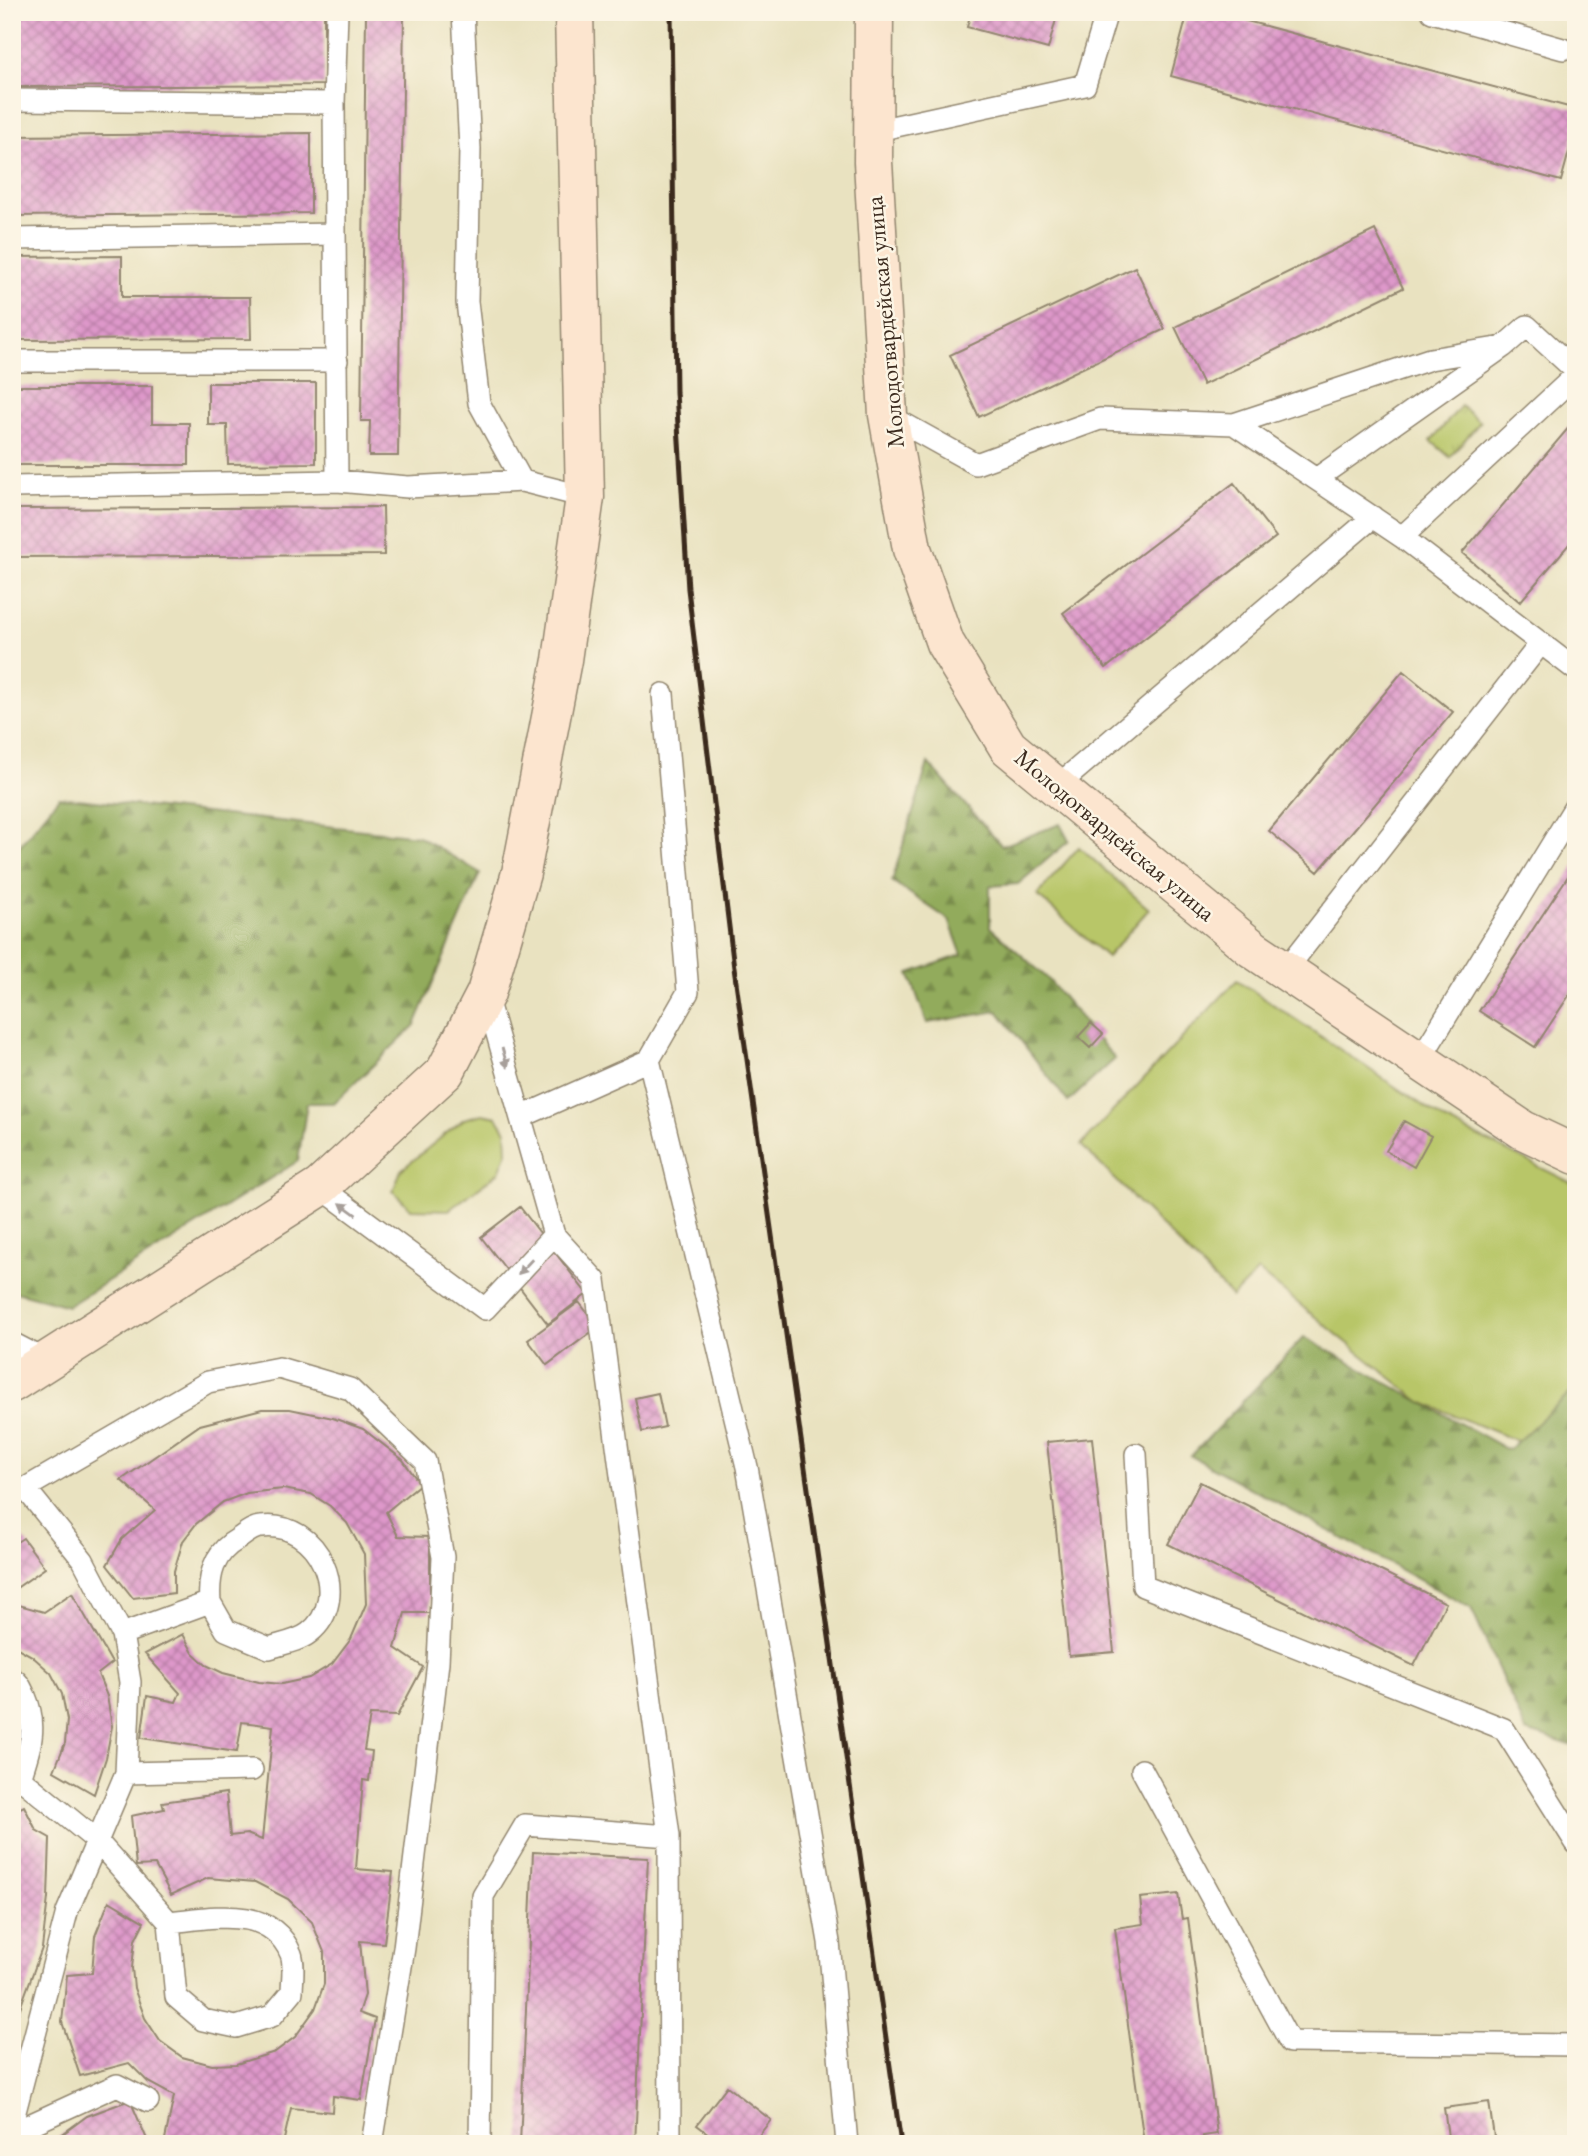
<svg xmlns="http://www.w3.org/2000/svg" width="1588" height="2156" viewBox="0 0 1588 2156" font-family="'EB Garamond',serif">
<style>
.green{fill:#b8c668;stroke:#7a7843;stroke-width:2}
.forest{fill:url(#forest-firs);stroke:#666a3d;stroke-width:2}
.park{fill:url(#park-tufts);stroke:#7a7843;stroke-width:2}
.building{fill:url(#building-cross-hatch)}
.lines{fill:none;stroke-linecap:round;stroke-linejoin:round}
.lane-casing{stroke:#92866f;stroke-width:24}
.secondary-casing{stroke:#92866f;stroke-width:41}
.lane{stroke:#fff;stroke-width:21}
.secondary{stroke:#fce5cf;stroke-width:38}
.rail{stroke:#3b2a1e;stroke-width:5}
.oneway{fill:#a79f9a}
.labels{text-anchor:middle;stroke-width:5;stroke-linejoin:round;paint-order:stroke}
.street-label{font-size:24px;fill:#3b2a1e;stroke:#fcf5e5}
</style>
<defs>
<pattern id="forest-firs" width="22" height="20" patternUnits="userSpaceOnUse" patternTransform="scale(1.75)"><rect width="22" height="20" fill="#92ab5c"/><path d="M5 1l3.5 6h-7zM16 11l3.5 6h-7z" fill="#788b4b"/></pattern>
<pattern id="park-tufts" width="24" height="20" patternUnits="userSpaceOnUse" patternTransform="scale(1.75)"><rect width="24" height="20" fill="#b8c668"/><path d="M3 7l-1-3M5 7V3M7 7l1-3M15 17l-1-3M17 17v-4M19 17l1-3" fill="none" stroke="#9faa5a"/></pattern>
<pattern id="building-cross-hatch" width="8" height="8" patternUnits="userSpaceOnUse" patternTransform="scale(1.75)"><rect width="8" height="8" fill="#de98ca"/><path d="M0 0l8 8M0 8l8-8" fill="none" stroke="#b57ca3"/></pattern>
</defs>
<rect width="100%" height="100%" fill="#fcf5e5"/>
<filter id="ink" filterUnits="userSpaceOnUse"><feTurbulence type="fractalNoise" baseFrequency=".0143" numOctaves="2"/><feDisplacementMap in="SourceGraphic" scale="14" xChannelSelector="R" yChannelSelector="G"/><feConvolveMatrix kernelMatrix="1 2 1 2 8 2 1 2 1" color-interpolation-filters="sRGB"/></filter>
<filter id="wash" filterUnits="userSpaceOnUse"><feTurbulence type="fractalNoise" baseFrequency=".00686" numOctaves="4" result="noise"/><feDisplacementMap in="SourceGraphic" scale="28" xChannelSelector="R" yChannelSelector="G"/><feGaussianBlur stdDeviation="1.57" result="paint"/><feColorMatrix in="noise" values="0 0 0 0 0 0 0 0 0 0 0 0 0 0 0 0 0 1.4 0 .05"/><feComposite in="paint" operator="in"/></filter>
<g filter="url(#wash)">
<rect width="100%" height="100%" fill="#e9e2c0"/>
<path class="green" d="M1079 847 1149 909 1107 957 1037 895Z
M1237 980 1446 1121 1576 1185V1465L1421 1402 1258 1271 1232 1297 1081 1145Z
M482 1114 497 1117 506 1131 507 1152 499 1172 449 1210 411 1209 393 1191 401 1170 464 1119Z"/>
<path class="forest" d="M928 763 1002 846 1060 824 1069 841 1018 884 990 886V927L1047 978 1115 1059 1068 1102 998 1011 927 1023 909 973 962 955 949 920 892 881Z
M59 797 418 836 480 873 415 1025 334 1103H307L298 1161 68 1306 12 1291V855Z
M1304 1337 1508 1450 1576 1387V1747L1526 1731 1471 1608 1191 1456Z"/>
<path class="park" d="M1461 406 1480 422 1450 457 1431 441Z"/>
<g id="blocks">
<path class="building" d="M12 12H324V85L12 87Z
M366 12H404L398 456H369L370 421H361Z
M971 12H1058L1048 49 967 27Z
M1188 12H1213L1576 109V126L1561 181 1171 76Z
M311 133V213L12 216V136Z
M1375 230 1403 288 1203 385 1175 327Z
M122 256V297H250L251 339 12 340V257Z
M1135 267 1165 329 979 417 950 355Z
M208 383H316V463L228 464 227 425H208Z
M12 386H152V423H189V465H12Z
M1576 419V536L1520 602 1462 553Z
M1234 483 1276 537 1106 668 1063 613Z
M383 507 384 555 12 557V509Z
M1403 671 1453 712 1318 872 1269 831Z
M1576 864V985L1535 1047 1479 1011Z
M1091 1023 1103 1034 1090 1048 1078 1037Z
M1404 1121 1431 1136 1414 1167 1386 1151Z
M520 1207 587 1294 548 1324 481 1237Z
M579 1302 598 1327 547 1365 528 1340Z
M658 1393 665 1427 642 1432 635 1398Z
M262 1409H290L333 1418 363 1429 403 1460 420 1484 386 1512 398 1536 430 1537V1613H405L395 1648 423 1667 397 1716 370 1715 364 1750 372 1751 369 1781 363 1780 356 1869 393 1872 384 1943 360 1941 365 1995 359 2013 375 2019 361 2100 333 2096 332 2112 291 2108 283 2144H164L174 2096 148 2082 129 2063 80 2076 62 2022 67 1975 92 1973 95 1936 109 1901 144 1922 135 1940 132 1968 134 1988 145 2018 160 2041 182 2057 212 2065 236 2064 275 2052 295 2037 315 2009 324 1984V1952L312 1922 288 1899 255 1882 208 1878 171 1895 155 1865 136 1866 131 1816 164 1809 162 1802 226 1793 230 1836 247 1834 262 1840 273 1726 242 1722 237 1752 141 1738 147 1696 176 1702 180 1693 145 1654 183 1634 193 1653 206 1665 223 1673 259 1682 282 1684 309 1678 332 1664 351 1639 366 1604 364 1554 347 1523 330 1506 311 1494 283 1489 247 1493 223 1502 196 1524 183 1541 174 1571V1593L133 1598 107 1565 122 1539 155 1510 121 1480 200 1425Z
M1092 1438 1114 1652 1069 1656 1047 1442Z
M1200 1482 1446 1603 1414 1666 1168 1544Z
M23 1538 45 1568 12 1591V1545Z
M72 1593 112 1663 98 1674 107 1696 112 1726 106 1758 94 1794 54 1771 65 1743 67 1720 62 1694 51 1673 32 1656 12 1645V1603L44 1612Z
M24 1806 36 1830 50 1838 48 1898 42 1948 12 2030V1812Z
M533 1852 648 1858 635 2144H520Z
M1178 1894 1182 1919 1188 1918 1217 2134 1203 2136 1204 2144H1148L1144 2143 1115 1928 1143 1924 1140 1898Z
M727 2086 771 2120 752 2144H722L697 2125Z
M130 2100 149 2144H49L87 2116Z
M1489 2102 1495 2144H1449L1444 2108Z"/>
</g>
</g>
<g filter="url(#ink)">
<use href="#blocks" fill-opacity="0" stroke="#92866f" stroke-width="2"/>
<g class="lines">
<defs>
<path id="lane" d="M337 12 334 103 337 481
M463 12 470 149 467 302 479 403 522 481
M1432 12 1563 49
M12 100 334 103
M873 131 1085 85 1107 12
M12 239 335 234
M1503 347 1527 326 1576 371
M12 361H337
M888 415 976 464 1100 419 1234 424 1402 537 1576 375
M1234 424 1430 359 1503 347 1316 479
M12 487 337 481 408 487 522 481 585 497
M1402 537 1576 670
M1056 787 1373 517
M1285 971 1541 643
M649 1060 688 992 663 694
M1419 1061 1576 805
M521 1117 649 1060 747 1467 829 1942 847 2144
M320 1187 485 1309 554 1235 486 995
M554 1235 595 1280 669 1836 670 2144
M12 1343 49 1362
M1136 1454 1143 1586 1504 1729 1576 1843
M12 1496 208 1382 279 1368 350 1389 425 1461 443 1557 438 1662 404 1948 372 2144
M122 1634 210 1602C208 1576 213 1553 238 1539 244 1535 253 1527 261 1527 319 1519 353 1599 309 1633 299 1641 281 1644 269 1648L226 1630 210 1602
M12 1678C20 1683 21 1688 25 1696 38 1726 30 1749 20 1778L12 1781
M1142 1770 1290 2042 1576 2045
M126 1773 252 1770
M20 1778 97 1841 169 1922 176 1997 203 2020 236 2027 272 2016 292 1992C292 1982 295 1964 291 1954 270 1904 212 1918 169 1922
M12 2123 67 1912 126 1773 130 1682 122 1634 83 1560 25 1488
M12 2133 117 2085 148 2101
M480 2144 483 1896 525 1825 669 1836"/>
<path id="secondary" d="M874 12 873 162 888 415 912 549 945 643 1008 747 1253 949 1523 1130 1576 1155
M12 1383 320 1187 445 1072 486 993 521 873 562 660 585 497 574 12"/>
</defs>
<use href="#lane" class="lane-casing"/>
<use href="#secondary" class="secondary-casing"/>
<use href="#lane" class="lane"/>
<use href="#secondary" class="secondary"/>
<path class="rail" d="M671 12 676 392 688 589 734 968 901 2144"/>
</g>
<defs><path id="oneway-solid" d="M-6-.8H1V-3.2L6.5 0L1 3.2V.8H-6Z" transform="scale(1.75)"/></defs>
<g class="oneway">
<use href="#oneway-solid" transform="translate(505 1058) rotate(74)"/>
<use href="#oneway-solid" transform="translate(348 1209) rotate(-144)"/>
<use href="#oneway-solid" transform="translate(525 1267) rotate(133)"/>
</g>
</g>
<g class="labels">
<g class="street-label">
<text transform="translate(885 322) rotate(-95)" y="8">Молодогвардейская улица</text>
<text transform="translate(1115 835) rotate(40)" y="8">Молодогвардейская улица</text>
</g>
</g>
<rect width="1588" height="2156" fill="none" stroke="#fcf5e5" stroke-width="42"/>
</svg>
